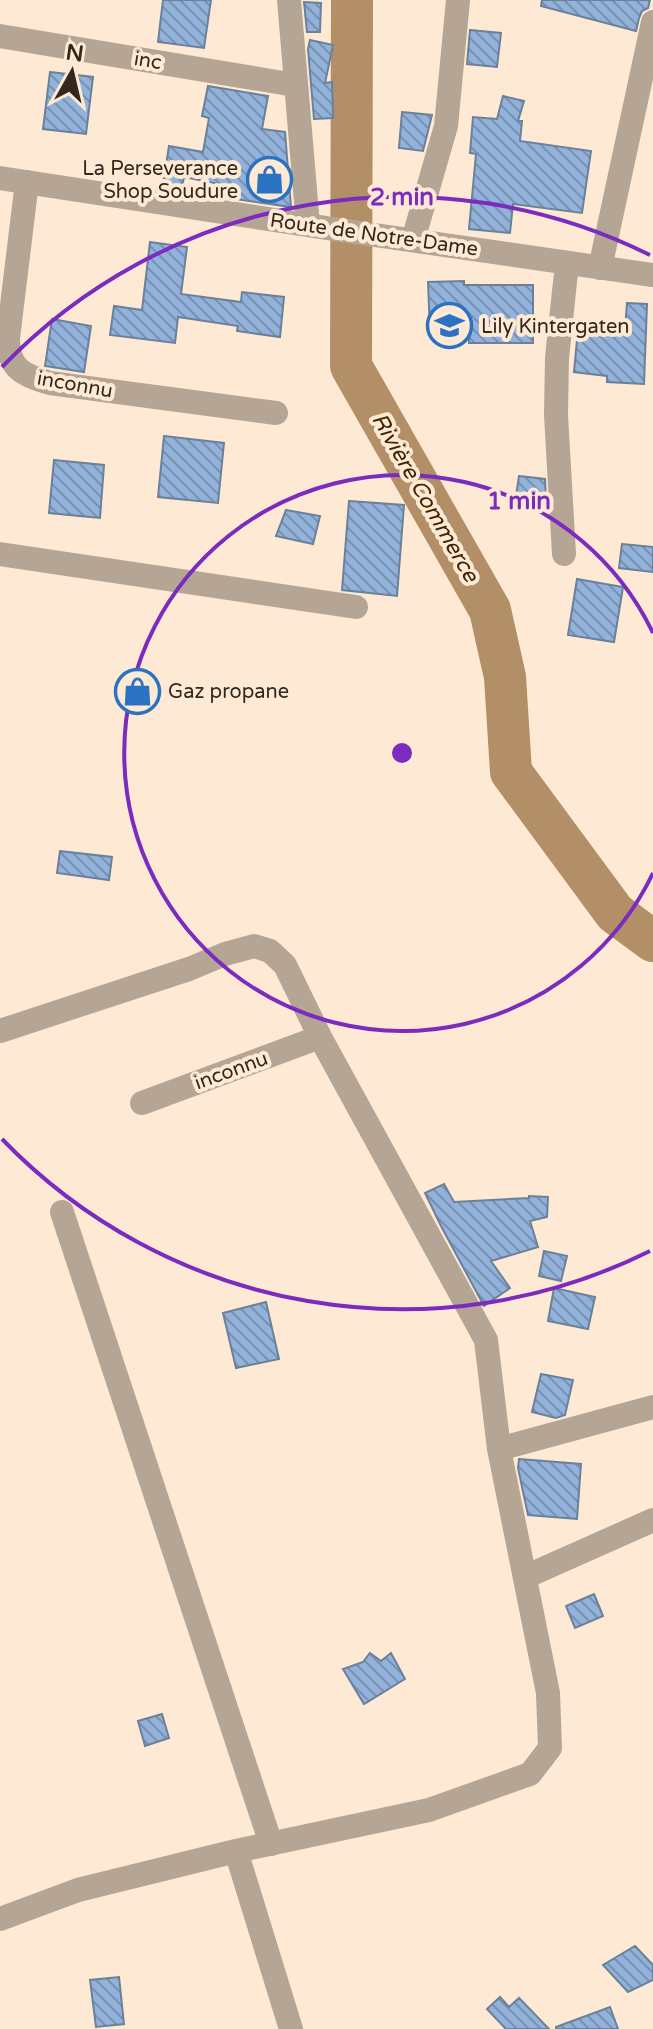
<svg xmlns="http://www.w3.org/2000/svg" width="653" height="2029" viewBox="0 0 653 2029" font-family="'Varela Round',sans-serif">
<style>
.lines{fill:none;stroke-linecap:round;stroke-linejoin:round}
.river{stroke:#b38f67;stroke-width:42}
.building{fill:url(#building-back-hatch);stroke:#6b8099;stroke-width:2}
.minor{stroke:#b5a594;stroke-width:24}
.ring{fill:none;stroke:#7b2cbf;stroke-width:4}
.labels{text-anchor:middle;stroke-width:8;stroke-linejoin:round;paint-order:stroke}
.street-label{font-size:20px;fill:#32281e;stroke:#feead4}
.poi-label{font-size:20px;fill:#32281e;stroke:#feead4;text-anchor:start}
.water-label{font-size:22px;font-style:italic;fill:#3e2503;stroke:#feead4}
.centre{fill:#7b2cbf;stroke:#feead4;stroke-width:4}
.ring-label{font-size:24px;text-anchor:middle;font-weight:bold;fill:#7b2cbf;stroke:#feead4;stroke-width:8;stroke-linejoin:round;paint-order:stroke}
</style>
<defs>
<pattern id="building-back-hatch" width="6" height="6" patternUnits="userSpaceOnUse" patternTransform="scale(2)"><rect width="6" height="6" fill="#92b2db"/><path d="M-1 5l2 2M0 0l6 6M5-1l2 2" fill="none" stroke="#7891b1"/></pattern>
</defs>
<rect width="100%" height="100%" fill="#feead4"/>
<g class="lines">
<path class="river" d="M352 0 351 366 490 610 505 677 511 772 615 913 653 941"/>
</g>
<path class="building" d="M163 0H211L204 48 158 42Z
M542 0H650L648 8 642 11 639 18 636 31 541 6Z
M304 2 321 3 320 32H307Z
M470 30 501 33 497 67 467 64Z
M310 40 333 45 325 83 332 82 333 118 314 119 308 49Z
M50 72 93 77 86 134 43 129Z
M208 86 268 96 262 129 285 132 291 207 228 198 229 186 184 177 182 187 163 184 169 146 203 152 209 118 202 116Z
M503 96 524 101 518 121H522L520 141 591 151 582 213 513 204 510 233 469 229 476 154 470 153 473 117 497 119Z
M402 112 432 115 423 151 399 148Z
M150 242 187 247 181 294 241 302 242 292 284 297 280 337 237 331 238 326 178 317 175 343 110 335 114 306 142 310Z
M464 281V285H533V343H469V331L430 332 428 282Z
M627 303 647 304 644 384 607 382V376L574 372 578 329 592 330 593 325 625 329Z
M52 319 91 326 84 372 45 366Z
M164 436 224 443 218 503 158 497Z
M54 460 104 465 100 518 49 513Z
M519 476 545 479 546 500 516 496Z
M349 501 404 505 397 596 342 590Z
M286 510 320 516 313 544 276 536Z
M622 544 653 547V572L619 568Z
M577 579 623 587 614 642 568 635Z
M60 851 112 857 109 880 57 873Z
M444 1184 454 1202 529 1198V1196L548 1197 547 1217 530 1221 538 1247 491 1261 510 1288 484 1306 441 1226 425 1193Z
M544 1251 567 1256 561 1281 539 1276Z
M554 1288 595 1297 588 1329 548 1321Z
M266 1302 279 1359 236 1368 223 1313Z
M541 1374 573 1380 565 1415 556 1418 532 1412Z
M519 1459 581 1464 577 1519 528 1515 518 1468Z
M594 1594 603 1616 575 1628 566 1606Z
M370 1653 381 1661 391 1653 405 1679 364 1704 343 1669 363 1662Z
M162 1714 169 1738 145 1746 138 1721Z
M635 1946 653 1965V1980L628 1992 603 1965Z
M119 1977 124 2024 96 2027 90 1980Z
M500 1997 509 2007 519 1998 549 2029H506L487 2009Z
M610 2007 618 2029H556V2027Z"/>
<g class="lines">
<path class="minor" d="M289 0 308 225
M0 36 295 85
M0 178 333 229 653 275
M27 182 8 338C8 369 23 375 50 383L276 413
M413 240 446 126 458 0
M600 268 653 22
M0 554 356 607
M564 554 556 415 557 358 567 263
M0 1031 189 969 225 954 254 946 270 951 285 965 320 1037 486 1340 499 1449 548 1693 550 1748 530 1774 429 1810 236 1851
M142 1103 320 1037
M62 1212 271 1844
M499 1449 653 1407
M525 1577 653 1520
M0 1919 78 1890 236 1851 291 2029"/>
</g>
<g class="ring">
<path d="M653 873A278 278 0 1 1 653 633"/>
<path d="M650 1251A556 556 0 0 1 2 1139M2 367A556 556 0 0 1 650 255"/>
</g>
<defs>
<symbol id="shop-ring" viewBox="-11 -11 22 22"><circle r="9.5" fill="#feead4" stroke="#2b72c3" stroke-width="1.5"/><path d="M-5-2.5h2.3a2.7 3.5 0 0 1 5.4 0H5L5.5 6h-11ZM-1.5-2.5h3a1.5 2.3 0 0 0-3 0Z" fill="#2b72c3"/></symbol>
<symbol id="school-ring" viewBox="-11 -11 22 22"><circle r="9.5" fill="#feead4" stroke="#2b72c3" stroke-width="1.5"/><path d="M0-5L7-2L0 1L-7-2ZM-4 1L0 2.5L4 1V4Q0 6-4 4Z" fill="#2b72c3"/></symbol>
</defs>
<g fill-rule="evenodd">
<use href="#shop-ring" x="244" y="154" width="51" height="51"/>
<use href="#school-ring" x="424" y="300" width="51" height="51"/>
<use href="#shop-ring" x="112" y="666" width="51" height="51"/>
</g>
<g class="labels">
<g class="street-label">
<text transform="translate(148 60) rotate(9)" y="7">inc</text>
<text transform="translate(374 234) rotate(8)" y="7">Route de Notre-Dame</text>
<text transform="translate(75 384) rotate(10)" y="7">inconnu</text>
<text transform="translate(231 1070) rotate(-20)" y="7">inconnu</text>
</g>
<g class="poi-label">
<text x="238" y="175" text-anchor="end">La Perseverance<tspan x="238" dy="23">Shop Soudure</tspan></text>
<text x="481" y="333">Lily Kintergaten</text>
<text x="168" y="698">Gaz propane</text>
</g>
<g class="water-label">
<text transform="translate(426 497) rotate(60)" y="8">Rivière Commerce</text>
</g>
</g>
<circle cx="402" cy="753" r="12" class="centre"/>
<g class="ring-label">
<text x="402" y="205">2 min</text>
<text x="519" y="509">1 min</text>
</g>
<g transform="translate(72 72) rotate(8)" stroke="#feead4" stroke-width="6" paint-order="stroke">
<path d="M0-6L14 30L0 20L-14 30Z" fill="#32281e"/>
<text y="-12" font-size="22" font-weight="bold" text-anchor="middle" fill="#32281e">N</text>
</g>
</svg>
